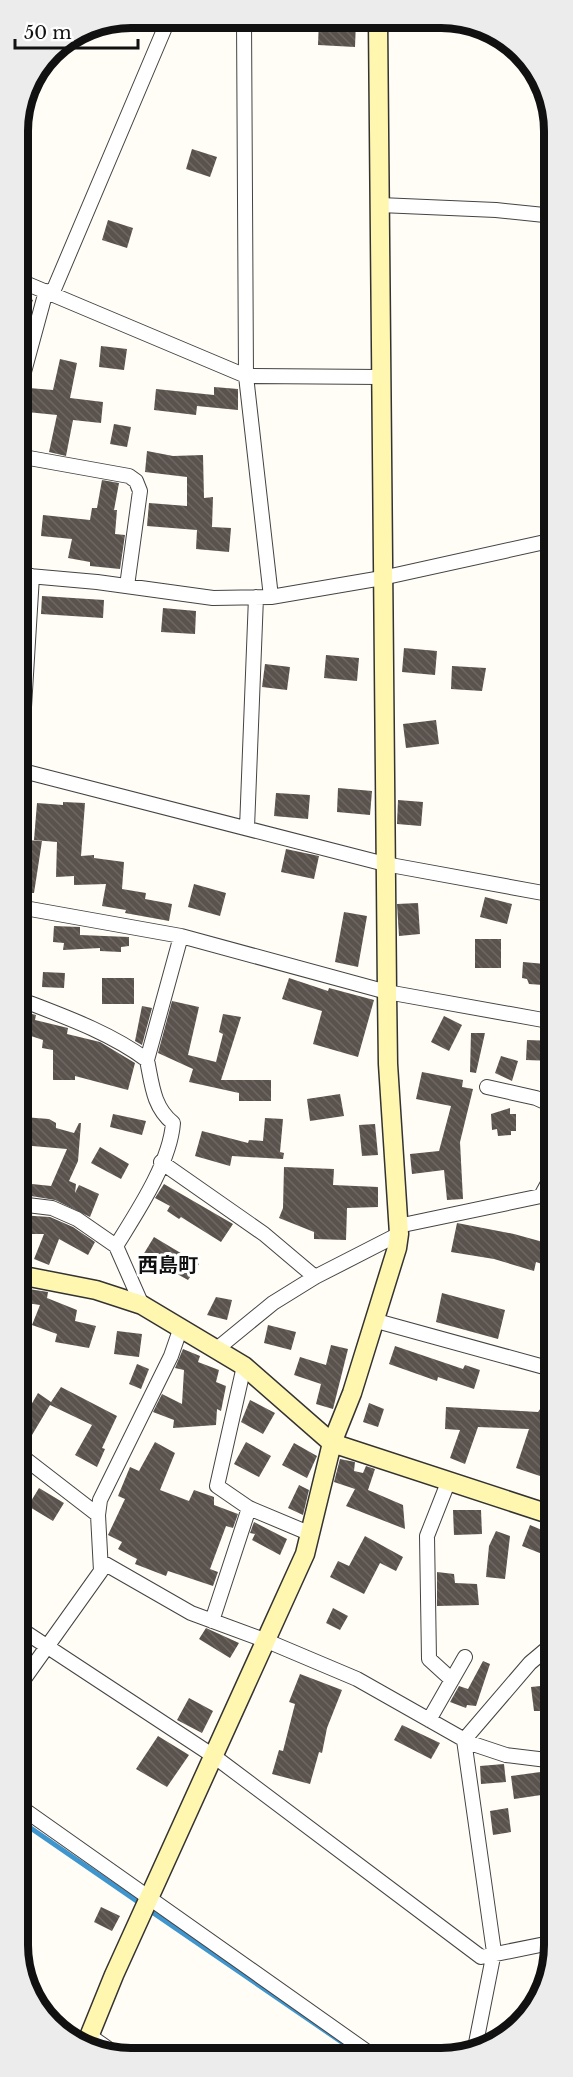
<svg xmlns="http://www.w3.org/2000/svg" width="573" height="2077" viewBox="0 0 573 2077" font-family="'Libre Baskerville','Noto Sans JP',serif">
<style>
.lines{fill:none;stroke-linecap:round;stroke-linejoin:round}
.stream{stroke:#3f96cf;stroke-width:5}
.building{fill:url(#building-back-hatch)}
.street-casing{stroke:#444;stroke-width:16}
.secondary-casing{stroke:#333;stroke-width:21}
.street{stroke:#fff;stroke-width:14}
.secondary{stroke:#fff6b0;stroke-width:18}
.labels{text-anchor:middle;stroke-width:6;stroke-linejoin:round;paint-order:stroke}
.neighbourhood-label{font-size:20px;font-weight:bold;fill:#111;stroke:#fff}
.rim{fill:none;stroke:#111;stroke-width:8}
</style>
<defs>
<pattern id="building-back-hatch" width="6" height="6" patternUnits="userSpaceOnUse" patternTransform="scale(1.5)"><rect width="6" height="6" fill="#5a524d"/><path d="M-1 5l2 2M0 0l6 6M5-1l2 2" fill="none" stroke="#6d6662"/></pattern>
</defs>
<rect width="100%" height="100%" fill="#fffdf5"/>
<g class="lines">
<path class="stream" d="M19 1820 141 1904
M149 1910 346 2045"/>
</g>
<path class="building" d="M319 20 356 21 355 47 318 45Z
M192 149 217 157 210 177 186 169Z
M108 220 133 228 127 248 102 240Z
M18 294 33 300 19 335H18Z
M101 346 127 349 124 370 99 367Z
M60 359 77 363 70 398 103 402 101 423 73 420 66 456 49 452 57 415 27 412 29 388 53 390Z
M214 387 238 389V410L197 406 196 415 154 410 156 389 214 395Z
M114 424 131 427 127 447 110 444Z
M147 451 173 456 203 455 204 498 213 497 212 527 231 528 229 552 196 549 197 530 147 526 149 503 187 506V477L145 472Z
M102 480 119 483 114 510H117L115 534 125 535 120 569 90 566V562L68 558 72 539 41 536 43 515 90 520 92 508H97Z
M42 596 104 600 103 618 41 614Z
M163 608 196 611 195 634 161 632Z
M404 648 437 651 435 675 402 672Z
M326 655 359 658 357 681 324 678Z
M265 664 290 667 287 690 262 687Z
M452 666 486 668 482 691 451 689Z
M436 720 439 744 406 748 403 724Z
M338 788 372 791 370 815 337 812Z
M276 793 310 795 308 819 274 816Z
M398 800 423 802 421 826 397 824Z
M63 802 85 803 81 856 94 855V858L124 862 122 889 146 893 145 899 172 904 169 921 125 913 126 910 102 906 106 884 74 885V876L56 877 57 842 34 840 37 803 63 805Z
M24 840 42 841 34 893H19V877H22Z
M286 849 319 856 314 879 281 872Z
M194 884 226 893 220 916 188 907Z
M485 897 512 904 507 924 480 917Z
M418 903 420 934 399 936 397 904Z
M344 912 367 916 358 967 335 962Z
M54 926 80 927V935L129 937V946L121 947V952L100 951V948L63 950 64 943 53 942Z
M475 939H501V968H475Z
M523 962 545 964 543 985 529 984 527 979 522 978Z
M43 972 65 973 64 988 42 987Z
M102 978H134V1004H102Z
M289 978 328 991 329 988 374 1000 358 1057 313 1044 322 1011 282 999Z
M172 1001 199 1007 188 1055 216 1062 223 1034 219 1032 223 1014 241 1017 221 1080H271V1101H239V1093L189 1082 193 1069 158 1053Z
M142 1006 152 1008 142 1045 135 1041Z
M21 1011 36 1015 35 1020 68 1028 67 1034 100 1042 135 1063 128 1090 75 1076V1080H53V1050L42 1048 43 1040 19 1032Z
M444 1016 462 1025 449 1051 431 1042Z
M471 1033H485L476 1073 470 1072Z
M527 1040 554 1041V1061L526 1060Z
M501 1056 518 1061 512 1081 495 1073Z
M422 1072 463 1080 462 1087 473 1089 460 1142 463 1199 447 1200 444 1170 412 1174 410 1154 439 1151 451 1106 416 1099Z
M340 1094 344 1116 310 1121 307 1099Z
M510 1108V1114H516V1131H511V1135L498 1136 497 1129 492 1130 491 1114Z
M113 1114 146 1121 142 1135 110 1127Z
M23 1117 49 1119 56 1123V1128L74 1133 79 1123H81L78 1161 69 1181 76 1184 75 1193 79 1185 99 1194 90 1217 55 1200 31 1196 32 1184 51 1186 67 1149 21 1145Z
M265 1118 283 1119 280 1152 284 1153 283 1159 232 1156 230 1166 195 1156 202 1131 248 1143 249 1140 263 1141Z
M375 1124 378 1155 362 1156 359 1125Z
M100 1147 129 1164 121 1179 91 1163Z
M284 1167 334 1169 333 1185 378 1187V1207L347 1208 346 1240 314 1239V1232L279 1218 283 1208Z
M164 1184 233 1224 221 1242 181 1217 179 1219 167 1211 170 1206 155 1198Z
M19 1215 50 1217 73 1227 95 1242 88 1255 59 1239 49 1265 34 1259 44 1234H19Z
M457 1223 514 1234 554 1245V1268L536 1262 534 1271 494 1259 451 1252Z
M154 1237 199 1264 188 1280 143 1255Z
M22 1288 48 1292 47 1298 77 1310 75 1321 96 1326 89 1348 55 1342 57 1334 32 1325 40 1305 20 1302Z
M442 1293 505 1310 498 1339 436 1322Z
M216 1297 232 1300 227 1320 207 1315Z
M268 1325 296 1332 291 1350 264 1343Z
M117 1331 142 1334 139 1357 114 1354Z
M331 1345 348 1349 333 1409 316 1404 321 1384 294 1375 300 1357 326 1365Z
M395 1346 463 1369 465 1365 480 1370 474 1389 438 1377 437 1381 389 1364Z
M183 1349 200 1356 198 1362 219 1370 216 1382 226 1386 221 1411 217 1409 216 1425 173 1428 174 1420 153 1412 162 1394 182 1404 184 1370 175 1368Z
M137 1364 149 1369 141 1389 129 1384Z
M61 1387 117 1416 102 1448 105 1449 97 1467 75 1455 92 1425 50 1405 29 1440 19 1434V1398L31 1405 38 1393 51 1402Z
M250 1400 275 1413 263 1434 241 1422Z
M369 1403 384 1409 378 1427 363 1422Z
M543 1405 555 1409V1427L547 1456H555V1478L543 1477 516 1468 529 1429 478 1427 465 1464 450 1458 460 1430 445 1429 446 1407 538 1412Z
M155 1442 175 1453 160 1490 189 1501 194 1490 214 1497V1505L238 1514 233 1528 226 1526 210 1569 218 1572 213 1586 168 1571 166 1576 135 1564 137 1559 118 1549 122 1542 108 1535 125 1499 118 1496 130 1467 139 1471Z
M246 1442 271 1456 259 1477 234 1464Z
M294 1443 317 1456 307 1478 282 1465Z
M340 1459 355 1462 354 1471 363 1473 366 1466 375 1469 368 1490 403 1505 405 1529 346 1506 355 1489 334 1482Z
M299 1485 309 1490 303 1515 288 1508Z
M39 1488 64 1503 53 1521 28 1506Z
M453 1510H481L482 1534 454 1535Z
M254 1522 287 1539 280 1555 252 1540 255 1534 250 1533Z
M530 1525 542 1530 543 1526 555 1530V1559L522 1546Z
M496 1531 510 1536 505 1579 486 1577 489 1546Z
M365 1536 403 1557 396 1571 380 1563 364 1594 330 1577 338 1561 349 1566Z
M437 1572 454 1574 455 1583 477 1584 479 1605 437 1606Z
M333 1608 348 1616 340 1630 326 1623Z
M206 1628 239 1643 230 1658 199 1639Z
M483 1661 490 1664 476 1706 467 1705 466 1708 450 1702 459 1686 468 1689Z
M300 1674 342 1690 327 1728 322 1753 319 1752 310 1784 272 1774 279 1750 283 1751 295 1704 289 1702Z
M550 1685 551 1694H555V1711H534L531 1687Z
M189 1698 213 1711 202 1733 177 1720Z
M402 1725 440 1743 431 1759 394 1740Z
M158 1736 189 1755 167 1787 136 1769Z
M504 1764 506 1782 481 1784 480 1766Z
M555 1770V1793L514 1799 511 1776Z
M508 1808 511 1832 493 1835 490 1811Z
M101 1907 120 1916 112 1931 94 1922Z"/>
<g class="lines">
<defs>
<path id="street" d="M244 19 246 376 271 597
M380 205 496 210 554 216
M18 280 246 376 380 377
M52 294 169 18
M18 394 46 291
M18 456 129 476 136 481 140 491 127 586
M18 575 97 582 213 598 271 597 382 578 554 540
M19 770 385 864 554 895
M19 789 32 576
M247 828 256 597
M19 907 181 936 387 992 554 1022
M19 999C63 1016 109 1032 147 1060 152 1084 153 1107 173 1123 170 1163 137 1212 116 1246
M147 1060 181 936
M487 1087 536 1098 554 1106
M161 1162 264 1234 315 1277
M541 1196 554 1172
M19 1204 52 1208 77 1219 116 1246 142 1305
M398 1226 541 1196 554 1195
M373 1320 555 1370
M218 1348 273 1303 315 1277 399 1234
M244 1366 217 1486 249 1508 311 1534
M19 1454 98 1515
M449 1480 427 1536 429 1659 452 1680
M102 1562 191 1613 267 1641 357 1679 470 1743 506 1755 555 1761
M212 1621 249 1508
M19 1628 215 1757 481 1957 555 1942
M19 1686 101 1571 98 1515 100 1500 171 1356 181 1327
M429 1720 465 1657
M19 1806 376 2058
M50 2024 59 2030
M90 2036 120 2057
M475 2048 494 1952 464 1740 530 1663 555 1642"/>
<path id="secondary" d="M19 1275 96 1290 142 1305 244 1366 332 1443 555 1516
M86 2044 114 1975 305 1554 332 1443 352 1393 397 1248 399 1234 388 1064 387 992 378 21"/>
</defs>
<use href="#street" class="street-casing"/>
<use href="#secondary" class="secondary-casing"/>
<use href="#street" class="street"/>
<use href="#secondary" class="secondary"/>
</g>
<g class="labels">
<g class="neighbourhood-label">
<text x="168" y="1272">西島町</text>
</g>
</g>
<path d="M0 0H573V2077H0ZM131 28H441A103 103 0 0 1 544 131V1945A103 103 0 0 1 441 2048H131A103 103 0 0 1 28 1945V131A103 103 0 0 1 131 28Z" fill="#ececec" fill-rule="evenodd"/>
<path class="rim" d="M131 28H441A103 103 0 0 1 544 131V1945A103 103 0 0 1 441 2048H131A103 103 0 0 1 28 1945V131A103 103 0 0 1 131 28Z"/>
<path d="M15 39v9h123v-9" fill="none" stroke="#111111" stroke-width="3"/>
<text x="24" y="39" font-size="18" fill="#111111" stroke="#ffffff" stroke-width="4.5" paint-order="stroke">50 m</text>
</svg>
